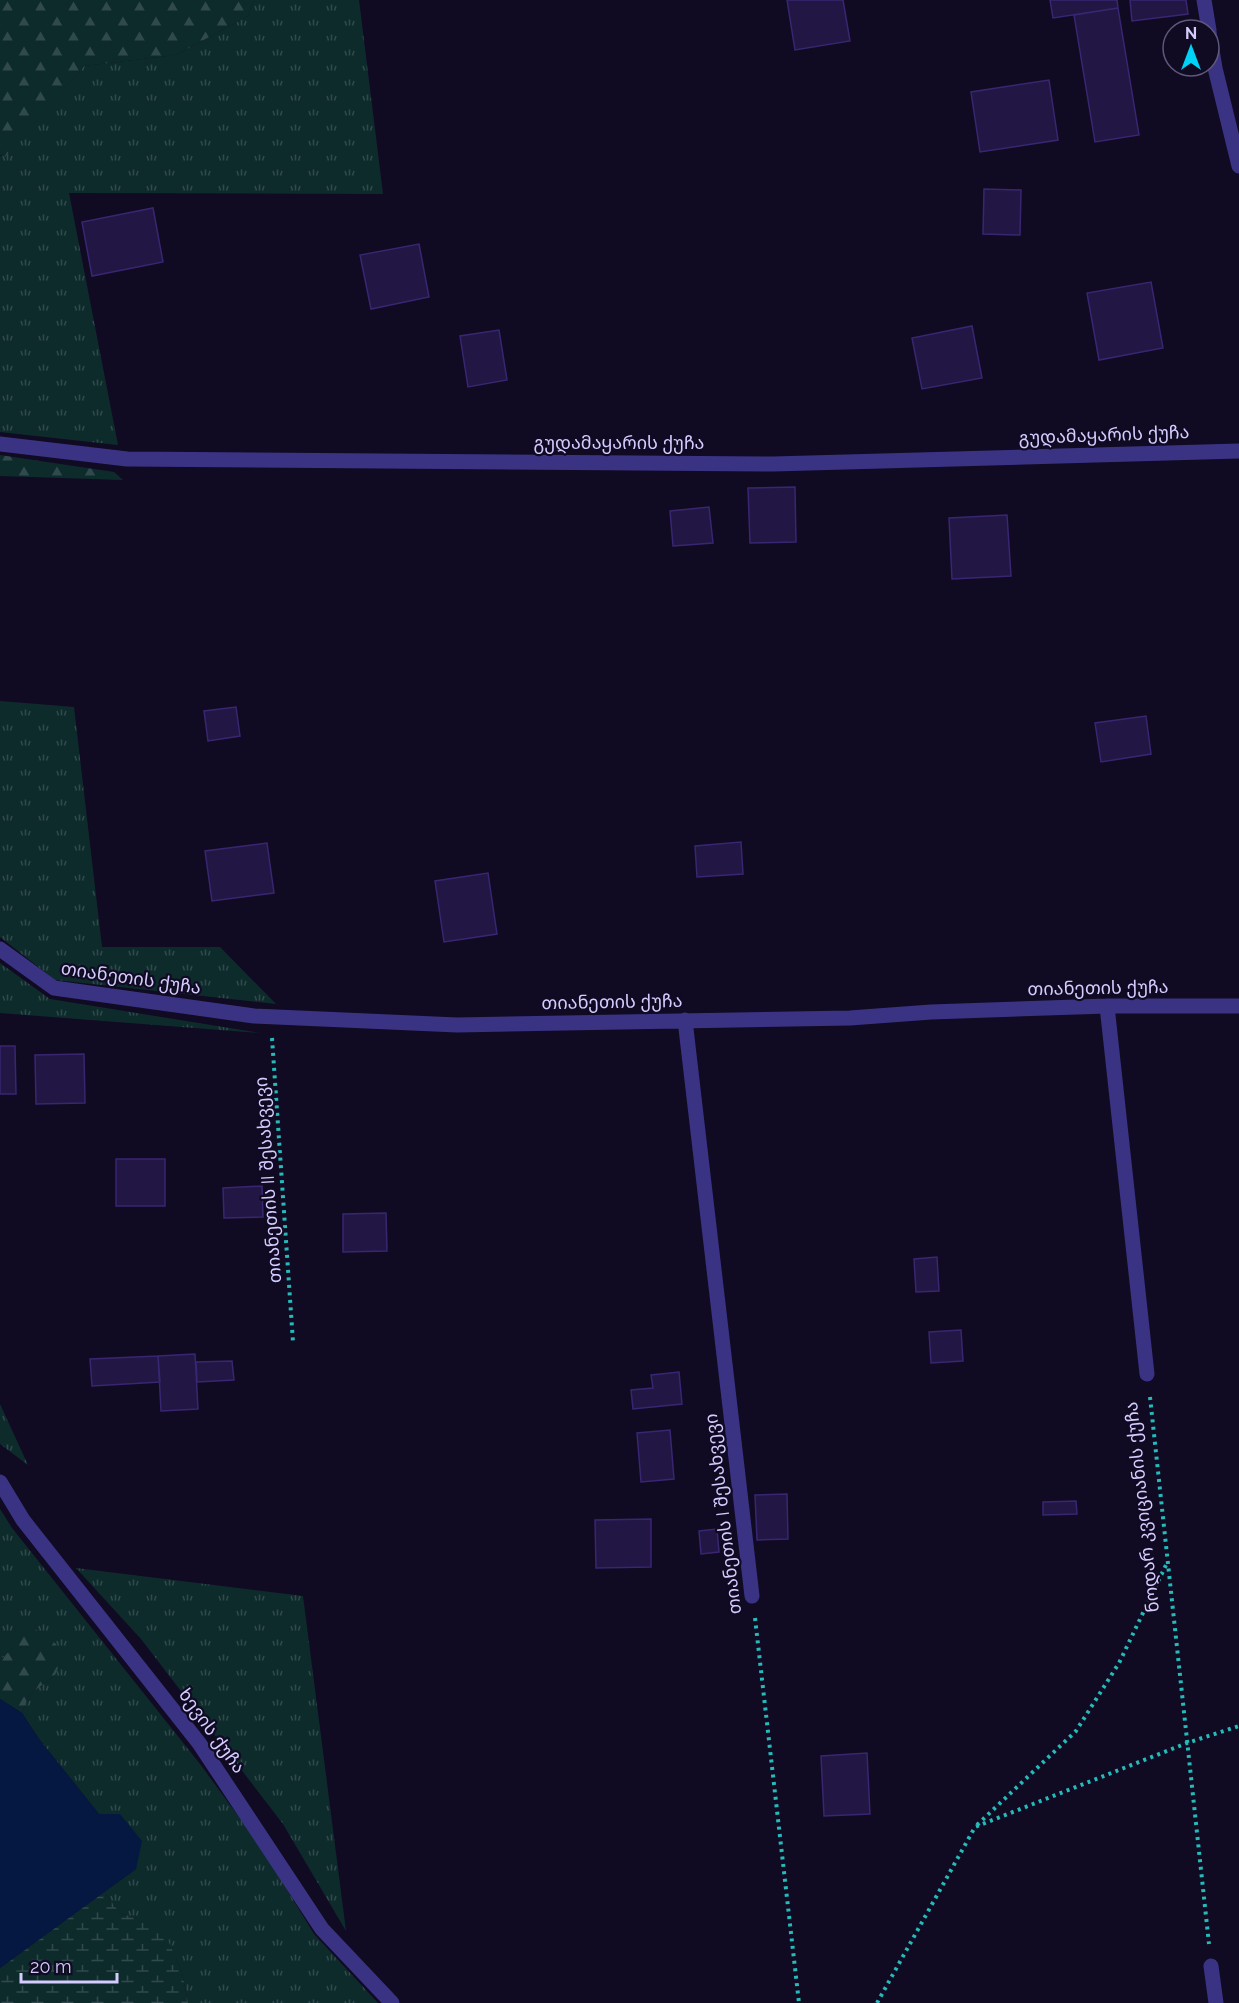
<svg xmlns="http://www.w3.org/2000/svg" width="1239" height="2003" viewBox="0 0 1239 2003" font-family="Raleway,'Noto Sans Georgian',sans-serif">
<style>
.grass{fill:url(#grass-tufts)}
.forest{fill:url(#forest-firs)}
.wetland{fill:url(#wetland-marsh)}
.water{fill:#051841}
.building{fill:#221644;stroke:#392672;stroke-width:1.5}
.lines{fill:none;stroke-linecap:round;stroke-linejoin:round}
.path{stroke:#24bbba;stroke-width:4;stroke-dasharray:3 4.5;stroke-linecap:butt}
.street{stroke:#3a3384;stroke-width:15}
.labels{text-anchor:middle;stroke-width:4.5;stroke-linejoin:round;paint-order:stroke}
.street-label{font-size:18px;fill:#d4ccff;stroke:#100b22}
</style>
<defs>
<pattern id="grass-tufts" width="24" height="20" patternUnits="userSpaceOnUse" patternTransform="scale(1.5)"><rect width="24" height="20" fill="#0e2b2c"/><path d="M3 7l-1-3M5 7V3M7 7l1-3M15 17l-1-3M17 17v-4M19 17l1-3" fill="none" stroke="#30494c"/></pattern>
<pattern id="forest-firs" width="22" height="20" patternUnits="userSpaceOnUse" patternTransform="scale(1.5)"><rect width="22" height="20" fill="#0e2b2c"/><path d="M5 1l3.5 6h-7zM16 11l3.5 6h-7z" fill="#30494c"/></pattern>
<pattern id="wetland-marsh" width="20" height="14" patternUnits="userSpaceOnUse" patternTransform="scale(1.5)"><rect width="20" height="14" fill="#0e2b2c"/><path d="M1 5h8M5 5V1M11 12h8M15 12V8" fill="none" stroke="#30494c"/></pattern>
</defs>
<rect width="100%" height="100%" fill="#100b22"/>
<path class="grass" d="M254 0H359L383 194 69 193 118 445 0 432V156H5L84 66 176 55 248 16Z
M0 701 74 707 102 947H220L276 1004 55 980 0 937Z
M0 963 50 999 260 1033 0 1013Z
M0 1404 28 1465 0 1444Z
M0 1509 12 1528 200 1764 261 1847 314 1934 378 2003H188L182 1972 162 1928 120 1913 104 1892 136 1869 99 1814 39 1739 22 1713 29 1695 55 1675 12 1648 0 1661Z
M76 1568 303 1596 346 1931 283 1824 141 1639Z"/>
<path class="forest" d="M0 0H254L248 16 176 55 84 66 5 157 0 155Z
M0 455 114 472 123 480 0 476Z
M24 1621 56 1644 61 1661 55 1675 29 1695 22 1713 0 1699V1661L12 1648Z"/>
<path class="wetland" d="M104 1892 120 1913 162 1927 182 1972 188 2003H0V1968Z"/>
<path class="water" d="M0 1699 22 1713 39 1739 99 1814H120L142 1841 136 1869 0 1968Z"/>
<path class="building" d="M787 0H843L850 41 795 50Z
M1050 0H1117L1118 8 1053 18Z
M1130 0H1186L1188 14 1132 21Z
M1118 8 1139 135 1095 142 1074 15Z
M1049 80 1058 140 980 152 971 92Z
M984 189 1021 190 1020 235 983 234Z
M153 208 163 262 92 276 82 222Z
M419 244 429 297 371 309 360 255Z
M1151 282 1163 348 1099 360 1087 293Z
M972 326 982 378 922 389 912 338Z
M499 330 507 380 468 387 460 336Z
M795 487 796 542 750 543 748 488Z
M709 507 713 543 673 546 670 511Z
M1007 515 1011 576 952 579 949 518Z
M236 707 240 736 208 741 204 711Z
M1146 716 1151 754 1101 762 1095 723Z
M741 842 743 874 697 877 695 846Z
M267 843 274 893 212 901 205 851Z
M488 873 497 934 444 942 435 881Z
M0 1046H15L16 1094H0Z
M84 1054 85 1103 36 1104 35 1055Z
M116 1159H165V1206H116Z
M262 1186 263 1217 224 1218 223 1188Z
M386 1213 387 1251 343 1252V1214Z
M937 1257 939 1291 916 1292 914 1259Z
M961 1330 963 1361 931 1363 929 1332Z
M195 1354 198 1409 161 1411 158 1356Z
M158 1356 160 1382 92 1386 90 1359Z
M232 1361 234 1380 197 1382 196 1362Z
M679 1372 682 1404 633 1409 631 1390 653 1388 651 1375Z
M670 1430 674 1479 641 1482 637 1433Z
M787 1494 788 1539 757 1540 755 1495Z
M1076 1501 1077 1514 1043 1515V1502Z
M651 1519V1567L596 1568 595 1520Z
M717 1529 719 1552 701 1554 699 1531Z
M867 1753 870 1814 824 1816 821 1756Z"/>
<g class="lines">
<path class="path" d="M272 1038 293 1342
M1150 1397 1209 1944
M755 1618 799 2003
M977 1825 1076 1731 1119 1663 1166 1565
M877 2003 975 1827 1187 1743 1239 1726"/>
<path class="street" d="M1204 0 1209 30
M1209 32 1215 68 1239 166
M0 444 127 459 773 464 1239 451
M0 949 54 988 254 1016 457 1025 850 1018 931 1012 1107 1006H1239
M1107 1006 1147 1374
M685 1020 752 1596
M0 1482 23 1520 199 1743 322 1929 392 2003
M1211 1966 1216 2003"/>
</g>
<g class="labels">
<g class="street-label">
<text transform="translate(1104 435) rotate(-2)" y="6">გუდამაყარის ქუჩა</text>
<text x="619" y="449">გუდამაყარის ქუჩა</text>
<text transform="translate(131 978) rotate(8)" y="6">თიანეთის ქუჩა</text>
<text transform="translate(1098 988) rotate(-1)" y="6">თიანეთის ქუჩა</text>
<text transform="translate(612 1002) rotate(-1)" y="6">თიანეთის ქუჩა</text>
<text transform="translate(268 1180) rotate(-94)" y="6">თიანეთის II შესახვევი</text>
<text transform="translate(1142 1507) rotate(-96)" y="6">ნოდარ კვიციანის ქუჩა</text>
<text transform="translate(723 1514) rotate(-97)" y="6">თიანეთის I შესახვევი</text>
<text transform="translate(212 1731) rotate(54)" y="6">ხევის ქუჩა</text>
</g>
</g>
<g transform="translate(1191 48)"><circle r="28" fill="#100b22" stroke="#5e587a" stroke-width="1.5"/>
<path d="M0-4.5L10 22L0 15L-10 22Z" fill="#00d1f7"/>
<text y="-9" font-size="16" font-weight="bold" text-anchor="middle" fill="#d4ccff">N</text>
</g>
<path d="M21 1973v9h96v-9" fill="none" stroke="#d4ccff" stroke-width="3"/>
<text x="30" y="1973" font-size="18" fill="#d4ccff" stroke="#100b22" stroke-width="4.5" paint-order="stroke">20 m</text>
</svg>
